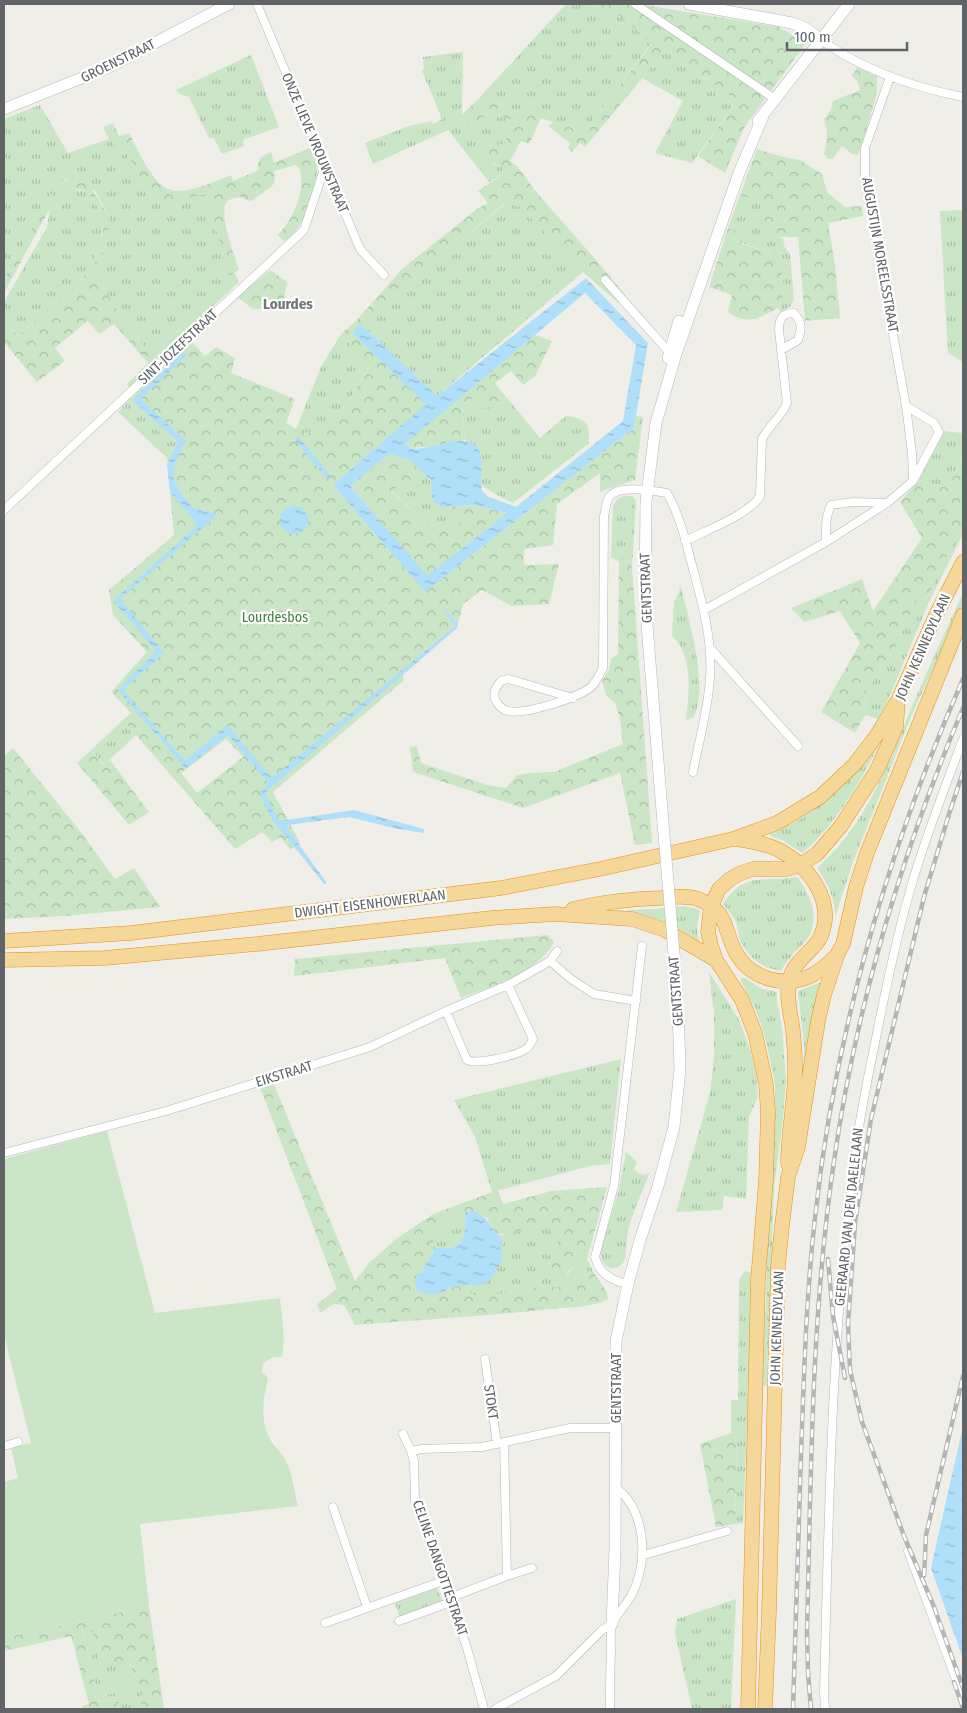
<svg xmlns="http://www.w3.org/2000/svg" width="967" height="1713" font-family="'Fira Sans Condensed',sans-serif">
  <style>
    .grass { fill: url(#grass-tufts); fill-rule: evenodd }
    .forest { fill: url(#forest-crowns); fill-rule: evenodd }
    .pitch { fill: #cae6c7 }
    .water { fill: url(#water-ripples); fill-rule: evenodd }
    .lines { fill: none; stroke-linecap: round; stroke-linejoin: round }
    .street-casing { stroke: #b3b6b9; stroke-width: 9 }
    .secondary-casing { stroke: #b4b8bb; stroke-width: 12 }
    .highway-casing { stroke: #e89311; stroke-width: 15 }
    .street { stroke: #fff; stroke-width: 8 }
    .secondary { stroke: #fff; stroke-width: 11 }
    .highway { stroke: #f6d79a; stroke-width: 14 }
    .rail-casing { stroke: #b4b5b5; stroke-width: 4.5 }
    .rail { stroke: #fff; stroke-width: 2.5; stroke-dasharray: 8; stroke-linecap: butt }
    .secondary-bridge-casing { stroke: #b4b8bb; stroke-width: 12; stroke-linecap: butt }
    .secondary-bridge { stroke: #fff; stroke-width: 11 }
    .labels { text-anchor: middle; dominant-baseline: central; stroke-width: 4.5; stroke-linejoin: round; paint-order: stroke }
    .street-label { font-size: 14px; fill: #606467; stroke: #fff }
    .park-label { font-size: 14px; fill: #3f823c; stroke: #fff }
    .neighbourhood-label { font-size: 15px; font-weight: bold; fill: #717679; stroke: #fff }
  </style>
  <defs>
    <pattern id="grass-tufts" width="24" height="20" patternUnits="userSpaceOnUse" patternTransform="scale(1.25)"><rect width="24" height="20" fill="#cae6c7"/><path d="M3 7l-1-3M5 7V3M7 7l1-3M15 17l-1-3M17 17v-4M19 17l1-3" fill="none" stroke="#a7bea5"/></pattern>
    <pattern id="forest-crowns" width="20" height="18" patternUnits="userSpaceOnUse" patternTransform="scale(1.25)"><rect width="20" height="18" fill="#cae6c7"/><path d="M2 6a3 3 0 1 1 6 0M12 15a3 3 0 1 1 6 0" fill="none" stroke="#a7bea5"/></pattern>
    <pattern id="water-ripples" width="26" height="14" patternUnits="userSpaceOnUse" patternTransform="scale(1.25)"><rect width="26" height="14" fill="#b0dff9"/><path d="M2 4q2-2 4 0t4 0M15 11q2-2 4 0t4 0" fill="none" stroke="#93b8cd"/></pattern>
  </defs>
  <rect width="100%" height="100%" fill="#f0eee9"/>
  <path class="grass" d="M566,4H589L615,12L652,42L584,132L479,98Z
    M665,51L737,100L692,163L655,153L683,101L642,78Z
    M463,52L462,115L480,119L487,114L515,120L517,127L504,144L498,145L493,164L502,167L503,174L489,182L448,130L373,164L365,143L409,126L432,121L433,124L442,119L422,71L424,68L423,57Z
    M251,55L279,127L243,140L244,146L222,154L214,138H209L189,97L180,94L176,90Z
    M40,105L68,153L109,139L121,144L152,198L206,194L229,275L235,273L239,282L188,330L182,326L152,357L119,314L93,269L83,277L77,284L18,336L4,318V302L47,227L50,208L56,197L4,279V119ZM67,178L95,191L108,215L109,228L102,258L93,260L101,242L104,218L95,203L87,192L69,188L58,194L63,181Z
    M740,195L754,198L764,210L766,222L774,237L783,238L784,246L790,254L794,299L791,306L780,312L778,308L783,294V277L770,254L763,250L736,241L739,232L728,228Z
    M505,204L520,206L583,272L437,396L361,324Z
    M963,210V362L948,353L940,211Z
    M341,334L370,365L349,400L324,431L304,433L296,429L321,367Z
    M473,398L501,403L507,398L540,438L566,416C585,418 592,424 588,444L513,503C501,498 492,491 480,485L481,465L474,444L465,440L462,404Z
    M129,400L154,428L178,442L167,458L118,412Z
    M944,431L963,433V457L948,488L919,480Z
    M427,475C439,489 422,512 456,506L460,523L443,527L427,524L390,490Z
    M624,496H632L636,501L632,567L629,559L622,557L619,562L611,557L613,506L618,498Z
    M963,523V534L930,600L888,700L878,719L865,715L866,692L895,647L919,595L927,598Z
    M680,584C688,616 710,689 693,718L686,720C689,690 694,659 672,635L674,601L679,594Z
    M963,593V604L913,712L853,862L835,917C836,899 827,882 817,868C868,824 890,758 916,697C931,662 947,628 963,593Z
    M123,720L136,735L104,765L91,750Z
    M880,743C862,779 834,828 802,853L784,841L769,835C815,815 851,783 880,743Z
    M797,877C813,898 822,923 803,944C794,953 787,960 781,971C762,968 747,957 740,939C738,932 738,926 735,920C732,914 727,909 723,904C746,870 764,883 797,877Z
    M685,906L700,910L697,928L699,942C678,925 653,916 627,912V910L657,909Z
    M709,972L739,1020L751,1052L756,1076L758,1097L749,1116L746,1199L724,1196L722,1210L676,1212L710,1093L714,1057V1014Z
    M743,977L760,988L777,992V1001L782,1027L786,1080L782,1127L774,1188L767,1386H762V1345L766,1305L767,1247L775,1124V1084L769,1054L762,1027L755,1008L740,980Z
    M822,982L806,1060H804V1045L798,991Z
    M621,1059L610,1164L590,1166L492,1192L475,1137L454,1100Z
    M626,1152L637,1162L634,1169L638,1173L646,1175L650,1172C643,1190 629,1220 627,1238C626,1246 627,1259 621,1265C617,1269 607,1269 604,1264C601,1259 601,1255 601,1249L618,1193Z
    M465,1212C467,1239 462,1252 433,1247L431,1229Z
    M554,1223L561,1226L554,1256L547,1265L568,1274L579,1260L587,1259L594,1273L580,1275L564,1285L556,1287L540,1286L527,1290L492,1295H471L470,1285H482C501,1263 503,1265 501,1236L534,1226Z
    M745,1271L753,1273L743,1523L735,1524L737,1431L731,1433V1400H738L739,1280Z
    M437,1588L443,1602L400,1618L395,1603Z
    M736,1599L731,1709H692L675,1633L677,1619Z
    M92,1624L128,1660L142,1691L140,1709H120L117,1697L99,1702L82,1627Z"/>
  <path class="forest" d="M589,4H638L779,27L806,43L744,128L725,173L698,156L737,100L665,51L585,147L580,143L572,152L568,148L570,143L548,126L553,122L584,132L652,43L615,12Z
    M857,67L877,76V93L861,148L858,155L852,154L842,146L833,159H828L824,154C828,140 828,133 824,119L831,110L833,101L860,90L857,81L852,76Z
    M479,98L541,118L529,144L521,141L510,161C522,169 528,182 537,193C567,227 598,261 626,296L619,303L614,299L583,272L520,207L504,204L352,333L427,404L333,485L425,592L634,428L636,416L643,417L635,480L600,492V473L557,504L553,545L524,549V565L559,564L549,604L512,606L482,590L463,604L457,628L403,675V681L273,792L300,843L290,849L280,837L272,842L262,832L235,849L123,720L131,713L111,692L147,652L113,615L109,590L174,535L167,458L178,442L154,428L129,400L192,342L205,356L216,347L235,358L231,373L295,399L286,423L304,433L324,431L349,400L370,366L341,334L357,320L402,269L477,209L488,203L478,191L503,174L502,167L482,158L480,149L484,143L490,141L498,145L504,144L513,129L517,127L515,120L487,114L477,123L470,122L462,115ZM226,739L243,757L197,793L181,773Z
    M113,123L119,136L129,133C137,148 152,183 168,189C175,192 184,191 191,189C204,187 218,180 231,175L233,181L259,170L257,166L261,157L271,152L274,163L312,147C314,154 317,161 317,169C317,190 303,232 284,241L278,235C281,231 285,227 288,222C298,207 304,187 300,169L296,165L274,171L275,181L272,186L252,201L246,200L241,197C236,198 229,198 226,203C219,216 235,257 239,270L229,276L206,194L160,204L152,198L121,144L116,147L109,139L103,127Z
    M757,149L779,156L800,160L822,174L827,192L845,207L862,206L863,216L828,223L835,265L840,318L805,321L798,237H774C756,219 775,204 740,195Z
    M80,171L108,215L109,228L102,258L96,265L93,260C104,238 109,220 93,200C91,197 88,193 85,191C80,189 74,189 69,188L57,195L63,182Z
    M51,194L56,197L4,293V279Z
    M728,228L739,232L736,241C745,245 754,247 762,250C778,256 786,277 783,293C783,298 780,303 778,308C759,318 747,326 728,312L732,295L709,287Z
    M93,269L119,314L152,356L183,326L188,330L130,387L127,384L148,363L114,324L100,334L87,321L55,348L65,361L37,382L4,342V318L18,336L77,284L83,277Z
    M270,270L287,282L284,299L281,304L273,310L253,309L237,297Z
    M535,335L552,341L535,376L523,385L511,371L495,383L507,398L501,403L484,409L473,398L462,404L465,440L425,447L411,448L405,443Z
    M391,452L409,460L427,475L390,491L427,524L443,527L460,523L456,506L473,505L507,513L427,577L350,486Z
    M963,457V523L927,598L919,596L895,647L866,692L865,715L855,733L821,712L860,643L840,611L804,622L791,608L862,579L873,611L922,538L900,502L919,480L948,488Z
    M622,557L629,559L632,567L652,843L635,845L620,773L523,808L413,772L410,747L417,746L421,763L487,785L506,788L517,775L529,773L554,772L623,744L620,718L615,703L606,695L602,681L609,670L611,659L618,654L619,562Z
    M13,748L80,831L115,879L134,868L160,907L65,916L4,919V756Z
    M91,750L103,765L110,760L149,812L129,825L77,763Z
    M548,935L554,942C539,972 491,987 461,998L445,958L294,976L295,959Z
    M273,1082L355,1281L369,1263L396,1239L433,1214L498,1190L503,1204L551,1191L607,1187L587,1259C575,1261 570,1272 560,1279L550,1275L547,1266L554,1256L561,1226C537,1218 515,1240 495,1233L487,1218L473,1211L465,1212L432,1229L434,1251L423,1269L416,1277L447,1289L459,1285H470L472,1295H492L527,1290L540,1286L556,1287L564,1285L580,1275L594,1273L607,1292L608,1299C592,1308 569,1307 551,1309C486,1316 421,1320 355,1325L344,1305L334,1304L320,1313L317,1304L337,1289L260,1087Z
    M737,1431L735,1524L716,1527L700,1444Z
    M149,1606L164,1709H140L142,1691L128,1660L99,1666L92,1625L82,1628L99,1702L118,1697L120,1709H83L82,1706L89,1704L71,1636L4,1651V1638Z"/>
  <path class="pitch" d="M107,1131L155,1313L280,1298L284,1338L282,1357H274L263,1363L262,1372L268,1378C263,1398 260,1420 270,1439C274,1447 282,1453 286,1461C293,1474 294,1492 298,1506L140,1524L149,1606L4,1638V1482L18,1478L11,1447L31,1443L4,1335V1159Z
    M129,1670L134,1689L104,1696L99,1678Z"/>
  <path class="water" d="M586,278L648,343L634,428L425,592L333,485L426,404L352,333L361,324L437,396ZM585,293L636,345L623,421L516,507L489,497L482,491C479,479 484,465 480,453C470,426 430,453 411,448C411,448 406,444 405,444ZM390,453L409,460L431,480L432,498L436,504L443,507L473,505L507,513L427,576L350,486Z
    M183,352L187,355L142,398V400L186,441C167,473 170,481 193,508L215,513V517L120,599L163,651V654L125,688L124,691L185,761L226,726L229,727L272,778L455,626L444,611L445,609L458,624L457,628L266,792L267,797L279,821L354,810L424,829V833L398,829L349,817L288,825L287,828L327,883L324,884L271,818L260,793L268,783L228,735L188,767L185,768L119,691V688L156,651L115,603L116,598L197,526L196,523L170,492L167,465L178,442L134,402V398Z
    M298,436L331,476L327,479L294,440Z
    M280 520a14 14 0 1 1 28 0a14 14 0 1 1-28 0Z
    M473,1211C485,1215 489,1222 495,1233L501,1236L502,1256L500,1264L492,1278L482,1285H459L447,1289L444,1292L432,1295L417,1290L415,1285L416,1278L423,1269L434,1251L433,1247C462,1252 467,1239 465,1212Z
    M963,1426V1659L931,1568Z"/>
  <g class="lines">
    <g class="street-casing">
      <path id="street" d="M257,4L360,249L384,275
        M635,4L775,99
        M820,39C862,70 913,87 963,97
        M605,280L669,352
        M906,406L934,423L939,432L914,479
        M4,510L304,230L325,166
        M685,541C705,531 750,514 760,496L762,439C769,425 781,418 787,403L779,330C779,319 782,313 794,313C802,322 802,328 798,340L781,350
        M826,542C826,529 825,517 831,505L853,502L887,503
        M704,610L826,542L887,503L913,481L912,453L906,406L865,180V148L890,77
        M710,648L798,746
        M573,698L509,679L501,681C496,687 493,691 495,699C497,704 502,710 508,711C524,715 583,697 593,685C597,680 600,673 603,668L604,516C606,510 606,501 609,497C619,484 653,491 667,493C679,514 685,538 691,561C701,599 713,638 710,678C708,710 699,741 693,772
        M550,961L571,979L594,994L636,1001
        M446,1011L467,1060C477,1065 515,1056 526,1049C529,1047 531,1043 533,1039L508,985
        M4,1153L166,1111L370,1047L446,1011L508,985L550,961L557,951
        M628,1284C612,1281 599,1274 595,1257L614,1186L642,946
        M485,1359L497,1444
        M403,1434L411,1451
        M504,1442L507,1576
        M4,1446L18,1442
        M333,1507L367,1607
        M908,1551L963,1698
        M644,1555L727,1531
        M449,1598L507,1576L532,1568
        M399,1621L451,1602
        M325,1623L443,1581
        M484,1709L467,1648L415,1501L414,1461L411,1451L422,1449L482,1447L570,1428H616
        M495,1709L556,1676L602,1630L612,1624
        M610,1709C610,1690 610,1671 611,1652C611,1644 610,1633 612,1625C614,1617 628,1603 632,1594C649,1560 646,1509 614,1486
        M825,1709L824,1692C829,1510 831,1328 856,1148C861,1108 870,1068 878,1028C888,978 899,926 914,877C928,830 946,785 963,739"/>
    </g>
    <g class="secondary-casing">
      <path id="secondary" d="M689,4L792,23L805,28L820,39
        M4,109L109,67L229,4
        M758,121L849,4
        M668,358L679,321
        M663,823L645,600L646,502L656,423L676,354L739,173L763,116
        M612,1624L615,1549L616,1341L628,1284L640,1240L658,1186L674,1127L680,1069L679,1037L675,965"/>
    </g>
    <g class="highway-casing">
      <path id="highway" d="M736,839C750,841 764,843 777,849C807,864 836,900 821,936C813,953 792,961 789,982C786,998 791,1015 793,1031C794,1042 795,1054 795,1065C796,1098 788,1130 788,1164
        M573,909C602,902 630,899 660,898C672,897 686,895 698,899C729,911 723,929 736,953C751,979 785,989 812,975C822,970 829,963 836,956
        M4,941L131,933L501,888L600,869L733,839L777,823L820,797L854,765L877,735L896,703
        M4,960L105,958L257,944L492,918L555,914L632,919L665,930L716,960
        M748,1709L758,1280L766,1180L768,1112L766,1084L755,1033L742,1000L716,960L711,945L708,932L711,906L719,889L730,879L741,873L753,869H788L800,865L817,854L841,826L877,770L896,727L898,700L935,617L963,562
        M765,1709L769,1611L778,1266L782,1226L788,1177L798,1147L818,1021L824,995L838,953L843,944L856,887L867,853L963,615"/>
    </g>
    <use href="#street" class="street"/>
    <use href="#secondary" class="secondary"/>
    <use href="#highway" class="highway"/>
    <g class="rail-casing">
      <path id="rail" d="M963,772L949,814L924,897L871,1119L855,1223L848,1324L850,1370L862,1422L904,1536L934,1607L963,1688
        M828,1259L833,1316L845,1378
        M924,1576L926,1535L963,1376
        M954,1682L963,1708
        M793,1709C796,1625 798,1540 801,1455C804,1376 806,1297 815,1218C835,1031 888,850 963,679
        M811,1709L808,1673L807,1633C811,1478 811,1322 833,1168C855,1009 901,855 963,708"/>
    </g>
    <use href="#rail" class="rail"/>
    <g class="secondary-bridge-casing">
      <path id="secondary-bridge" d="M663,823L675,965"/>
    </g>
    <use href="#secondary-bridge" class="secondary-bridge"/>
  </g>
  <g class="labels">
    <g class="street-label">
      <text transform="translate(118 61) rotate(-26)">GROENSTRAAT</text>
      <text transform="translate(315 143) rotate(67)">ONZE LIEVE VROUWSTRAAT</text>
      <text transform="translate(880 255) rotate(80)">AUGUSTIJN MOREELSSTRAAT</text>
      <text transform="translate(178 347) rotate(-43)">SINT-JOZEFSTRAAT</text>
      <text transform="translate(646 588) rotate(-92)">GENTSTRAAT</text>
      <text transform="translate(923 647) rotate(-66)">JOHN KENNEDYLAAN</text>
      <text transform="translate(370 904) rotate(-7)">DWIGHT EISENHOWERLAAN</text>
      <text transform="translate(676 991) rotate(-94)">GENTSTRAAT</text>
      <text transform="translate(284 1074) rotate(-17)">EIKSTRAAT</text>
      <text transform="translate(849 1217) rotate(-84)">GEERAARD VAN DEN DAELELAAN</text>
      <text transform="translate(777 1328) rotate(-88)">JOHN KENNEDYLAAN</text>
      <text transform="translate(616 1388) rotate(-90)">GENTSTRAAT</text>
      <text transform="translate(491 1402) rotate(82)">STOKT</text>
      <text transform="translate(440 1568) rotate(71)">CELINE DANGOTTESTRAAT</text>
    </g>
    <g class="park-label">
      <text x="275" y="617">Lourdesbos</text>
    </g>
    <g class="neighbourhood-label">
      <text x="288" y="304">Lourdes</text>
    </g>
  </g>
  <rect width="967" height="1713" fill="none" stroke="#606467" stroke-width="10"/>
  <path d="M787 42v8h120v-8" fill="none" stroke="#606467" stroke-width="2.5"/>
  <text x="794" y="42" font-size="15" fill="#606467" stroke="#ffffff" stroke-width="4" paint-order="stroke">100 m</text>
</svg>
